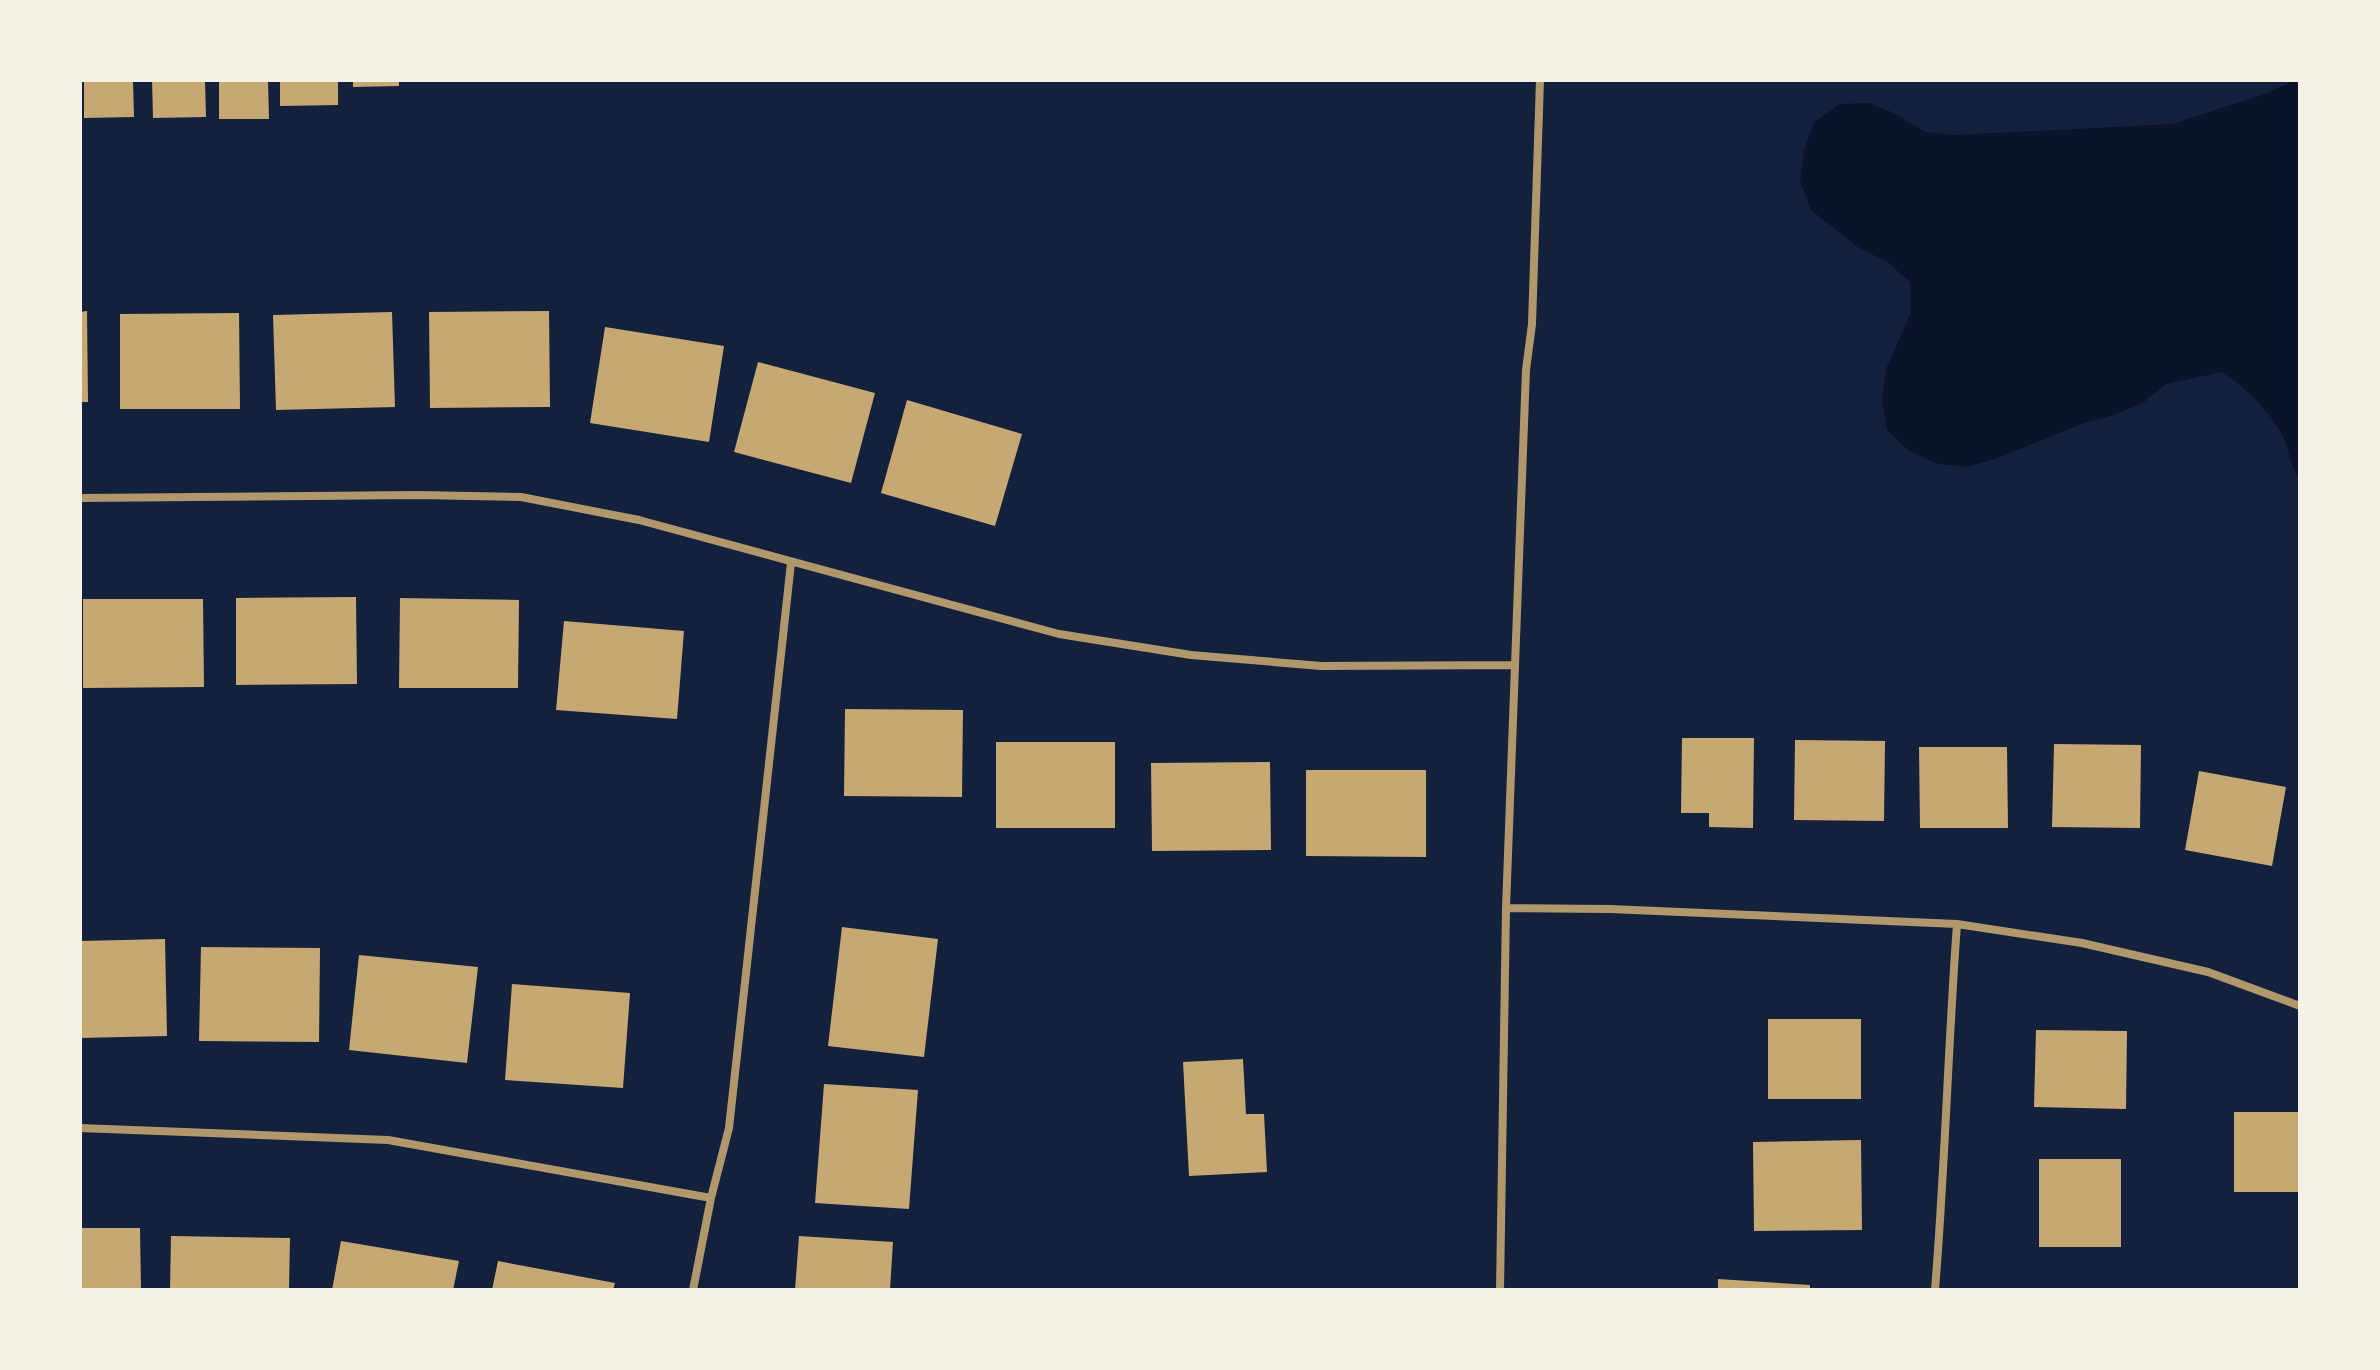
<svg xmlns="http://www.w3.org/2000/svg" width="2380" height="1370" font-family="'Space Grotesk',sans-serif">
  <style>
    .water { fill: #0b132b }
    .building { fill: #c6a872 }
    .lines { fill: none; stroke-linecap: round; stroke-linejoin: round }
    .minor { stroke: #b1986c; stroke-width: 8 }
  </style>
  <rect width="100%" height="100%" fill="#14213d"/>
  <path class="water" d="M2294,80H2300V478C2289,466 2290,451 2283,437C2269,409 2247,390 2222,372L2166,384L2143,403L2114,415L2084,423L1998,458L1968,467L1938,464L1909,451L1887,430L1882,400L1886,369L1911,312L1910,282L1887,262L1859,248L1811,210L1800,181L1804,151L1814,122L1840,104L1870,103L1898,115L1925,132L1956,135L2172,124L2268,93Z"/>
  <path class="building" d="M84,80H133L134,117L84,118Z
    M152,80H205L206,117L153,118Z
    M219,80H268L269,119H219Z
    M280,80H338V105L280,106Z
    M353,80H399V86L353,87Z
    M87,311L88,402H80V312Z
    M549,311L550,407L430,408L429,312Z
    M392,312L395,407L276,410L273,315Z
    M239,313L240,409H120V314Z
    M605,327L724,346L709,442L590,423Z
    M758,362L875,393L851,483L734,452Z
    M907,400L1022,434L995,526L881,493Z
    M356,597L357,684L236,685V598Z
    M400,598L519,600L518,688H399Z
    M83,599H203L204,687L83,688Z
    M564,621L684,631L677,719L556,710Z
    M845,709L963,710L962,797L844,796Z
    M1682,738H1754L1753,828L1709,827V813H1681Z
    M1795,740L1885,741L1884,821L1794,820Z
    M996,742H1115V828H996Z
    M2054,744L2141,745L2140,828L2052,827Z
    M1919,747H2007L2008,828H1920Z
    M1270,762L1271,850L1152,851L1151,763Z
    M1306,770H1426V857L1306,856Z
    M2199,771L2286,787L2272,866L2185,850Z
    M842,927L938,939L924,1057L828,1046Z
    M165,939L167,1036L80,1038V941Z
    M201,947L320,948L319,1042L199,1041Z
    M359,955L478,967L467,1063L349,1050Z
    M512,984L630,993L623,1088L505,1080Z
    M1768,1019H1861V1099H1768Z
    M2036,1030L2127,1031L2126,1109L2034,1107Z
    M1243,1059L1246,1114H1264L1267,1172L1189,1176L1183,1062Z
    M824,1084L918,1090L909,1209L815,1203Z
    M2234,1112H2300V1192H2234Z
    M1861,1140L1862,1230L1754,1231L1753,1142Z
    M2039,1159H2121V1247H2039Z
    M80,1228H140L141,1290H80Z
    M171,1236L290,1238L289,1290H170Z
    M799,1236L893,1242L890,1290H795Z
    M341,1241L459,1261L453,1290H332Z
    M498,1261L615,1283L613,1290H492Z
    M1718,1279L1810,1285V1290H1718Z"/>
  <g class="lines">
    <path class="minor" d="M80,498L418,495L521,497L639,520L1059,634L1191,655L1321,666L1515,665
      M1506,908L1610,909L1957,924L2082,943L2208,972L2300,1006
      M80,1128L388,1140L711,1198
      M693,1290L711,1198L729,1128L791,563
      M1500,1290L1506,908L1526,370L1532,324L1540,80
      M1935,1290C1945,1168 1948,1046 1957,924"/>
  </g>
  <rect width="2380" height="1370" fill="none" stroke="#f6f1e7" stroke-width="164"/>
</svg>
